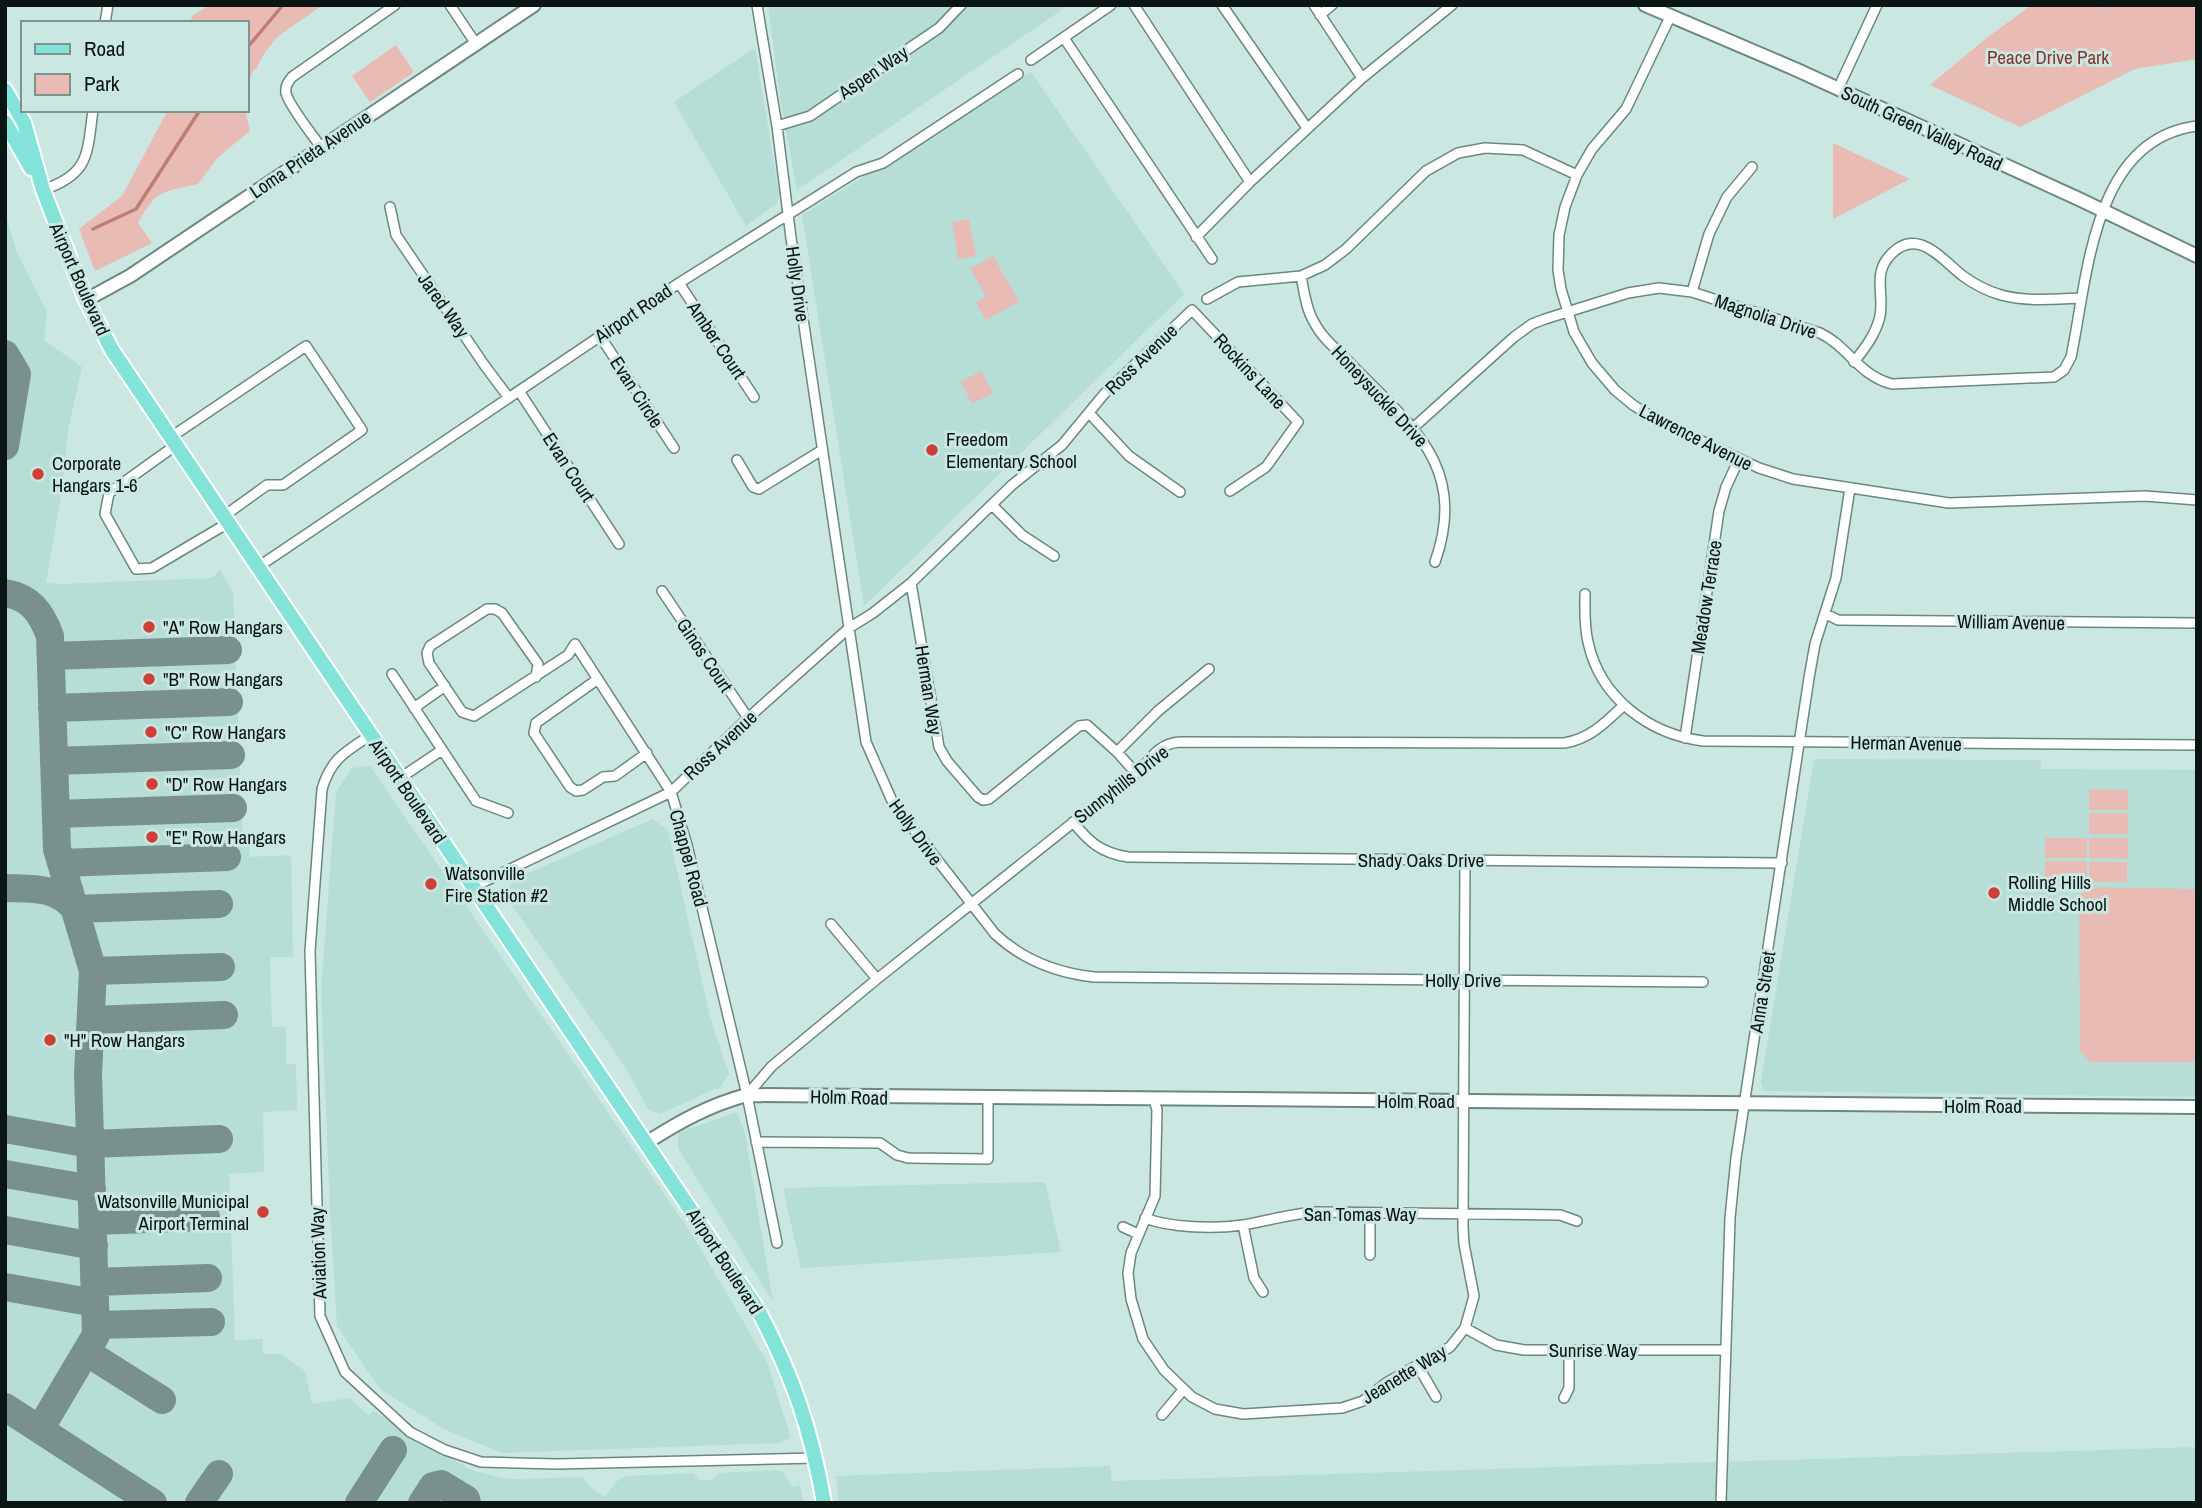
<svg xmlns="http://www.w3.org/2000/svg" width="2202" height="1508" font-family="'Archivo Narrow',sans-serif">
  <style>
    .built { fill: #b6ddd6 }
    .green { fill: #e9bbb5 }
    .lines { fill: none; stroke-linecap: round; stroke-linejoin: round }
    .stream { stroke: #bd7e76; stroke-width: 3.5 }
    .taxiway { stroke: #7a908c; stroke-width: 28 }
    .street-casing { stroke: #6c8782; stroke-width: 12 }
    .secondary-casing { stroke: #6c8782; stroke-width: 16 }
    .primary-casing { stroke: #fff; stroke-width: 18 }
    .street { stroke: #fff; stroke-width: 9 }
    .secondary { stroke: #fff; stroke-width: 12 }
    .primary { stroke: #83e3d9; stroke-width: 14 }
    .poi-dot { fill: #ce3f38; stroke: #cae7e2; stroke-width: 2.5 }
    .labels { text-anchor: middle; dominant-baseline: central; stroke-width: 6; stroke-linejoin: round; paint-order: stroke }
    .park-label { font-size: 19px; fill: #84352e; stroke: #cae7e2 }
    .street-label { font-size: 19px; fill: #0b1514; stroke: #cae7e2 }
    .poi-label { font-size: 19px; fill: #0b1514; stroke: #cae7e2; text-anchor: start }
  </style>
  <rect width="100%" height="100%" fill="#cae7e2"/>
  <path class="built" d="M768,5H1069L797,190L780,97Z
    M755,48L779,194L777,203L746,226L674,102Z
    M1031,72L1184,294L864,606L802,215Z
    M5,212L17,253L47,312L44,340L82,367L68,430L62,491L46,582L60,584L212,578L220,570L233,592L243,845L249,846L250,857L291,855L293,957H271L270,963L272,1027H286V1064H296L297,1110L263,1112L264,1172L229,1174L235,1340L263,1339V1354H281L305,1371L312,1404L350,1398L369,1416L373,1411L471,1470L502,1478L517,1479L582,1477L593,1489L605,1497L616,1482L625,1476L693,1473L701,1481L712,1480L719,1473L777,1470L782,1472L793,1487L800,1485L804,1503H5Z
    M1814,759L2041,760L2040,769L2197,770V1097L1764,1091L1761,1082Z
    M370,766L693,1236L767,1362L791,1438L778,1443L502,1453L444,1429L380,1389L337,1326L330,1211L321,990L336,792L352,768Z
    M653,819L668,831L710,1017L729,1074L721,1086L660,1114L649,1110L625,1067L507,898L512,880Z
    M737,1112L745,1134L773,1302L678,1148V1133Z
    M1045,1182L1061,1252L801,1268L783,1188Z
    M2197,1447V1503H839L836,1476L1110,1466L1112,1481Z"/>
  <path class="green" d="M210,5H322C292,29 272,32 256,70L254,69L247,85V23H190L192,16Z
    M2032,5H2094L2097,8L2100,5H2183L2197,8V59L2135,69L2020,127L1930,85L1989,36Z
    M396,45L414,72L370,102L352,76Z
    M168,110H245L250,131L218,157L198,184C162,192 157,189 138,223L152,243L95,271L79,229L122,196Z
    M1833,143L1910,179L1833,219Z
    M969,219L976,256L958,259L952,222Z
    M993,256L1019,302L986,320L976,303L986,296L970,269Z
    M981,371L993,393L972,404L961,382Z
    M2089,789L2128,790V810H2089Z
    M2089,813H2128V834H2089Z
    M2045,838H2087V858H2045Z
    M2089,838H2128V859L2089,858Z
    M2045,861H2087V882L2045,881Z
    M2089,862H2127V882H2089Z
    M2087,887L2197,889V1062H2090L2080,1051L2079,896Z"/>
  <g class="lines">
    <path class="stream" d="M247,48L283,5
      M93,229L136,209L200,110"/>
    <path class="taxiway" d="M5,354L17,374L5,446
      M5,593C30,597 41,612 50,636L57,849L93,971L88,1074L96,1335L40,1429
      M51,656L228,650
      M52,708L229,702
      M54,761L231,755
      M56,814L233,808
      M61,863L227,857
      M5,888C33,889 56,886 75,909L219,904
      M93,971L221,967
      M91,1020L224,1015
      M5,1129L90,1144L219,1139
      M5,1174L92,1189
      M93,1221L206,1217
      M5,1230L94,1246
      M95,1282L208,1278
      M5,1287L95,1303
      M96,1325L211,1322
      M86,1352L162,1400
      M5,1407L153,1503
      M199,1503L219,1474
      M359,1503L393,1450
      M422,1503L433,1486L441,1484L466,1499L467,1503"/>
    <g class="street-casing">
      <path id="street" d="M450,5L476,44
        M757,5L777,126L791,238L866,742L893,803L995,934C1023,960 1057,973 1094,977L1703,982
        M1134,5L1250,182
        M1222,5L1307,128
        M1314,5L1362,78
        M1320,15L1332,5
        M1670,17L1626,109L1592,149L1577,175L1565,207L1559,235L1558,270L1561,289L1574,332L1592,363L1615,390L1633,405L1657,420L1759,468L1793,479L1949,503L2145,496L2197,500
        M105,23L108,5
        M1064,38L1212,259
        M1031,60L1111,5
        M1838,89L1877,5
        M777,126L810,116L939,28L961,5
        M321,147C313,136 288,104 286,93C285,86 288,82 292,77L395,5
        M43,190C90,174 87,154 93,110
        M390,207L396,235L485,366L509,398
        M1196,237L1250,182L1362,78L1452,5
        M1301,276C1304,291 1306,309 1314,322C1322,338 1337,350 1349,362C1410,425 1469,465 1435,562
        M679,283L754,397
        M1692,292L1709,234L1727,197L1752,167
        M1207,299L1238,282L1301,276L1325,265L1346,249L1426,171L1458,153L1485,148L1523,150L1577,175
        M600,336L674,448
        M1854,362C1865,348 1876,334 1880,316C1884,296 1874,276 1887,259C1915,223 1941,259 1963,276C1974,284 1987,291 2001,295C2027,302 2055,299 2081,298
        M519,391L619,544
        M1089,413L1129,456L1180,492
        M1413,428L1514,337L1532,324L1545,319L1628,293L1659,288L1692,292L1820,333C1849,347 1858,375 1892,384L2054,377L2064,370L2071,357C2088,277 2092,139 2197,126
        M171,437L306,346L362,430L283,485H267L224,516
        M176,445L109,493L105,514L136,569L152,568L228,523
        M737,460L753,487L759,489L822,450
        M992,505L1022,535L1054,556
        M258,567L679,283L856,172L883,163L1018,74
        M911,583L1012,485L1062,445L1105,393L1192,310L1298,422L1266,467L1230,491
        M662,591L748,718
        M1585,594C1585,610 1584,626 1588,642C1600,698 1649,734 1703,741L2197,745
        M1826,614L1838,620L2197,623
        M392,674L476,801L508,813
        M536,677L538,664L502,613L495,609H487L430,646L427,653L429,663L462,712L474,716L568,655L575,644L671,792L687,845L747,1095L777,1243
        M598,679L536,723L534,733L570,787L576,791L583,790L603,777L615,776L647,753
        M414,708L445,686
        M371,735C345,752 331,759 322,789L310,951L320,1316L345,1372L410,1432L445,1450L481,1462L557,1464L816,1458
        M1685,738L1719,511L1726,487L1739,459
        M1117,752L1158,711L1209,669
        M400,778L442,750
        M1073,822C1089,842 1101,853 1128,857L1782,863
        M473,887L671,792L748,718L849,628L873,613L911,583L939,747L947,761L978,797L983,800L989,799L1079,726L1087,725L1117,752L1135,772
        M831,924L877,979
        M747,1095L772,1066L877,979L1144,766C1154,753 1163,743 1180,742L1564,743C1590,739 1606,722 1624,705
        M1154,1100L1157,1110L1155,1196L1131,1253L1128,1273L1131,1299L1143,1339L1164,1370L1192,1397L1215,1409L1243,1414L1342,1408L1363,1401L1386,1383L1450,1347L1465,1328L1474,1296L1464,1244L1463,1228L1465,860
        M756,1142L880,1143L897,1155L908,1158L988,1159V1098
        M1145,1218C1171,1228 1214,1229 1243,1225C1268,1221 1292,1213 1318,1212L1560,1215L1577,1221
        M1243,1225L1254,1278L1263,1292
        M1123,1227L1138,1234
        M1370,1255V1213
        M1465,1328L1496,1345L1524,1350H1725
        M1418,1366L1436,1397
        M1564,1398L1569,1388V1350
        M1162,1415L1183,1390
        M1721,1503L1730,1218L1736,1158L1809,678L1815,644L1836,578L1850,488"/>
    </g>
    <g class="secondary-casing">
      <path id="secondary" d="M1645,5L1795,69L2081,200L2197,256
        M86,300L130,276L534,5
        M646,1143C679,1122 709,1105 747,1095L2197,1107"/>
    </g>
    <g class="primary-casing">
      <path id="primary" d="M5,90L24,123L43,190L86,300L112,350L758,1310C793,1376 811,1429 824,1503
        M5,122L31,168"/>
    </g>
    <use href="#street" class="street"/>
    <use href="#secondary" class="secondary"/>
    <use href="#primary" class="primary"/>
  </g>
  <g class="poi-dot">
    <circle cx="932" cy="450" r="7"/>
    <circle cx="38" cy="474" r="7"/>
    <circle cx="149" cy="627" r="7"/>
    <circle cx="149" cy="679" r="7"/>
    <circle cx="151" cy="732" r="7"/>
    <circle cx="152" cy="784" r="7"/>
    <circle cx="152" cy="837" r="7"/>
    <circle cx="431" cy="884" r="7"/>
    <circle cx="1994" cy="893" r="7"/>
    <circle cx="50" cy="1040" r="7"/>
    <circle cx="263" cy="1212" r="7"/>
  </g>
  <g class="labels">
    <g class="park-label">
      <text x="2048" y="57">Peace Drive Park</text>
    </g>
    <g class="street-label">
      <text transform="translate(873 72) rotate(-34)">Aspen Way</text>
      <text transform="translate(1922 128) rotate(25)">South Green Valley Road</text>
      <text transform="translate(310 154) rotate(-34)">Loma Prieta Avenue</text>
      <text transform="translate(80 279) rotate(66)">Airport Boulevard</text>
      <text transform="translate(798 284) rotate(82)">Holly Drive</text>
      <text transform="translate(444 305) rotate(55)">Jared Way</text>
      <text transform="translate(633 313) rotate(-34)">Airport Road</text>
      <text transform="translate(1766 316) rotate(18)">Magnolia Drive</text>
      <text transform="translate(717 340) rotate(56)">Amber Court</text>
      <text transform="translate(1141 359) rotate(-44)">Ross Avenue</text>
      <text transform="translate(1250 371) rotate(47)">Rockins Lane</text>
      <text transform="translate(637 392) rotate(57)">Evan Circle</text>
      <text transform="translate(1380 396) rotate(47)">Honeysuckle Drive</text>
      <text transform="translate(1696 437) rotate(27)">Lawrence Avenue</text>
      <text transform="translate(569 467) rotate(57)">Evan Court</text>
      <text transform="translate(1706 597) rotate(-81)">Meadow Terrace</text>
      <text transform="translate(2011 622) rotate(1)">William Avenue</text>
      <text transform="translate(705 655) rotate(56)">Ginos Court</text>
      <text transform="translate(929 690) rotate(81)">Herman Way</text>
      <text transform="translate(1906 743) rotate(1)">Herman Avenue</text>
      <text transform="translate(720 745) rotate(-43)">Ross Avenue</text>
      <text transform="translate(1121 784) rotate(-38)">Sunnyhills Drive</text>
      <text transform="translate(408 791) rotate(56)">Airport Boulevard</text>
      <text transform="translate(916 832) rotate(54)">Holly Drive</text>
      <text transform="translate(689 858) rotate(75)">Chappel Road</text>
      <text x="1421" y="860">Shady Oaks Drive</text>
      <text x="1463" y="980">Holly Drive</text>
      <text transform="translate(1762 992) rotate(-81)">Anna Street</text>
      <text transform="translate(849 1097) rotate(1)">Holm Road</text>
      <text x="1416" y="1101">Holm Road</text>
      <text x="1983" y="1106">Holm Road</text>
      <text x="1360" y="1214">San Tomas Way</text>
      <text transform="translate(318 1253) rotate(-92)">Aviation Way</text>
      <text transform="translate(725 1261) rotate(57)">Airport Boulevard</text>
      <text x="1593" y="1350">Sunrise Way</text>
      <text transform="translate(1404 1374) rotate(-31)">Jeanette Way</text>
    </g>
    <g class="poi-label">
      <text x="946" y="439">Freedom<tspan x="946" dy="22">Elementary School</tspan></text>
      <text x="52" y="463">Corporate<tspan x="52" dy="22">Hangars 1-6</tspan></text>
      <text x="163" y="627">"A" Row Hangars</text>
      <text x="163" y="679">"B" Row Hangars</text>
      <text x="165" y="732">"C" Row Hangars</text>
      <text x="166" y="784">"D" Row Hangars</text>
      <text x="166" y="837">"E" Row Hangars</text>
      <text x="445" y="873">Watsonville<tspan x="445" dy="22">Fire Station #2</tspan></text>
      <text x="2008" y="882">Rolling Hills<tspan x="2008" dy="22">Middle School</tspan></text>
      <text x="64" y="1040">"H" Row Hangars</text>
      <text x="249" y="1201" text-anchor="end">Watsonville Municipal<tspan x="249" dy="22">Airport Terminal</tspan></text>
    </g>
  </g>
  <rect width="2202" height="1508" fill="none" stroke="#0b1514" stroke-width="14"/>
  <rect x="21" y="21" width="228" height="91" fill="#cae7e2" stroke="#7e9390" stroke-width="2"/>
  <rect x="35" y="44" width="35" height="10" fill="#83e3d9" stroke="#7e9390" stroke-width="2"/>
  <text x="84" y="56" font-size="21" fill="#0b1514">Road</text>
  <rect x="35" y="74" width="35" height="21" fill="#e9bbb5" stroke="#7e9390" stroke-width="2"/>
  <text x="84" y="91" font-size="21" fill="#0b1514">Park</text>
</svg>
